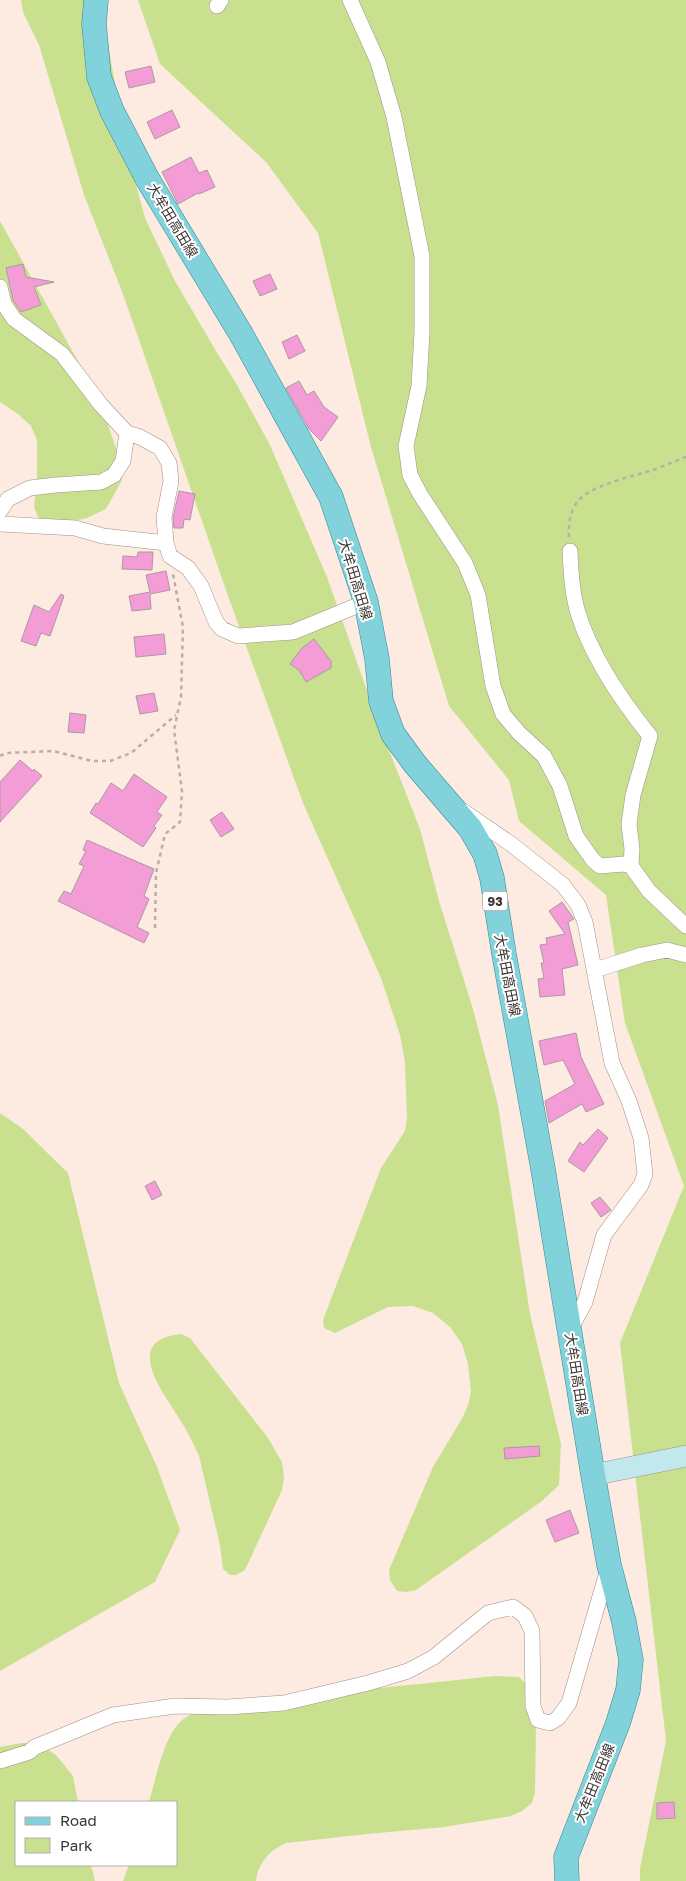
<svg xmlns="http://www.w3.org/2000/svg" width="686" height="1881" font-family="'Golos Text','Noto Sans JP',sans-serif">
  <style>
    .green { fill: #c9e18f }
    .building { fill: #f49cd6; stroke: #aa99a3 }
    .lines { fill: none; stroke-linecap: round; stroke-linejoin: round }
    .street-casing { stroke: #a19087; stroke-width: 16 }
    .secondary-casing { stroke: #a19087; stroke-width: 22 }
    .primary-casing { stroke: #338791; stroke-width: 25 }
    .path { stroke: #bcada6; stroke-width: 2.5; stroke-dasharray: 4 4; stroke-linecap: butt }
    .street { stroke: #fff; stroke-width: 15 }
    .secondary { stroke: #c1e8ed; stroke-width: 21 }
    .primary { stroke: #82d2dc; stroke-width: 24 }
    .labels { text-anchor: middle; dominant-baseline: central; stroke-width: 4; stroke-linejoin: round; paint-order: stroke }
    .shield { fill: #fff; stroke: #76716f; stroke-width: 1 }
    .shield-label { font-size: 12px; font-weight: bold; fill: #3b3431 }
    .street-label { font-size: 14px; fill: #3b3431; stroke: #fff }
  </style>
  <rect width="100%" height="100%" fill="#fdeae1"/>
  <path class="green" d="M21,0H106L104,21L126,148L145,218L175,281L216,351L236,383L270,445L327,577L378,722L420,829L439,901L473,1009L498,1105L530,1314L561,1444L559,1485L542,1501L416,1590L406,1592L397,1591L390,1580L389,1570L433,1467L463,1417L469,1402L471,1391L468,1364L462,1344L450,1327L433,1313L413,1306L388,1307L335,1333L324,1328L323,1320L381,1168L405,1131L407,1119L405,1062L400,1035L381,978L303,803L227,593L123,294L84,195L39,45L23,12Z
    M138,0H686V1881H640V1868L666,1741L620,1343L684,1186L625,1023L606,895L519,821L509,780L449,706L371,447L318,233L266,162L160,64Z
    M0,221L99,399L119,457L122,480L106,509L87,518L60,524L46,523L38,517L34,507L37,480V440L31,426L18,414L0,402Z
    M0,1113L23,1129L68,1173L119,1383L157,1467L180,1530L155,1582L0,1671Z
    M181,1334L190,1338L268,1438L282,1462L284,1478L282,1490L245,1570L236,1575H230L223,1569L220,1545L199,1456C193,1443 187,1430 179,1418C162,1391 122,1340 181,1334Z
    M495,1676L519,1677L528,1686L536,1722L535,1793L532,1803L522,1811L511,1816L444,1827L367,1834L286,1843C270,1850 258,1863 256,1881H123L129,1865H176V1802H149C156,1779 163,1739 180,1722C187,1715 199,1711 208,1706Z
    M22,1743H38L56,1755L73,1776L78,1802H16V1865H91L95,1881H0V1747Z"/>
  <path class="building" d="M151,66L155,82L129,88L125,72Z
    M172,110L180,127L155,139L147,122Z
    M191,157L199,173L207,170L215,187L199,194L198,193L178,204L162,172Z
    M23,264L26,277L54,282L34,287L41,305L21,312L13,300L6,268Z
    M270,274L277,289L260,296L253,281Z
    M297,335L305,351L289,359L282,342Z
    M299,381L307,395L314,391L324,407L338,417L321,441L309,429L286,388Z
    M179,491L195,494L190,520L184,519L183,528H174L173,518Z
    M138,552H153L152,570L122,569L123,556L137,557Z
    M166,571L170,590L150,594L151,609L132,611L129,596L150,592L146,575Z
    M61,594L64,596L50,636L41,633L36,646L21,641L34,605L49,612Z
    M164,634L166,654L136,657L134,637Z
    M314,639L331,661V668L306,682L299,670L290,664L302,648Z
    M154,693L158,711L140,714L136,696Z
    M70,713L86,715L84,733L68,732Z
    M20,760L33,771L34,769L42,776L0,822V782Z
    M134,774L167,797L157,812L162,815L154,826L156,828L143,847L90,813L96,803L98,804L111,783L123,791Z
    M222,812L234,829L221,837L210,820Z
    M87,840L154,869L144,896L149,899L137,927L149,933L144,943L58,901L64,891L71,894L84,866L79,864L86,851L83,850Z
    M562,902L574,919L568,922L578,965L562,969L565,995L540,997L538,979L544,978L541,963H544L540,945L547,944L546,938L565,934L549,911Z
    M576,1033L581,1057L604,1104L586,1112L582,1104L549,1123L545,1101L575,1084L563,1060L544,1065L539,1041Z
    M598,1129L608,1138L584,1172L568,1161L580,1142L583,1145Z
    M155,1181L162,1195L152,1200L145,1186Z
    M600,1197L611,1210L601,1217L591,1203Z
    M539,1446L540,1456L505,1459L504,1448Z
    M570,1510L579,1533L555,1542L546,1520Z
    M674,1802L675,1818L657,1819V1803Z"/>
  <g class="lines">
    <g class="street-casing">
      <path id="street" d="M350,0L378,62L394,117L422,256V332L419,386L406,446L410,475L420,494L465,563L478,595L493,686L503,714L519,733L544,756L560,786L576,836L593,860L600,866L623,864L631,866
        M217,6L221,0
        M0,287L4,304L14,319L62,354L101,405L127,433L140,437L160,448L169,463L171,481L164,517L166,543L170,556L188,568L201,586L216,622L222,629L238,636L293,632L366,602
        M0,511L8,499L30,488L56,485L101,482L114,475L123,461L127,433
        M0,524L75,528L103,536L166,543
        M570,551C571,572 572,593 578,613C592,658 621,700 650,736L633,795L629,824L632,849L631,866L649,891L686,926
        M463,811L511,844L563,885L578,905L585,922L612,1063L629,1101L641,1138L645,1174L641,1185L604,1235L585,1302L570,1330
        M595,970L642,955L667,950L686,955
        M0,1761L29,1752L35,1747L113,1715L175,1706L228,1707L284,1703L368,1683L408,1671L434,1657L488,1613L513,1607L525,1616L532,1631L533,1706L538,1720L550,1723L558,1718L569,1703L608,1569"/>
    </g>
    <g class="secondary-casing">
      <path id="secondary" d="M593,1475L686,1456"/>
    </g>
    <g class="primary-casing">
      <path id="primary" d="M96,0L94,24L99,77L112,111L148,180L241,334L331,497L366,602L377,659L381,701L393,734L415,764L470,828L485,854L492,878L504,954L543,1169L593,1475L609,1565L624,1622L631,1660L628,1690L618,1723L566,1857L567,1881"/>
    </g>
    <path class="path" d="M569,537C568,525 570,511 578,501C591,485 634,476 653,470C664,466 675,461 686,457
      M0,756L6,753L53,751L92,761H110L131,753L176,715
      M155,928L156,873L165,834L180,822L182,791L174,730L181,697L183,627L173,574"/>
    <use href="#street" class="street"/>
    <use href="#secondary" class="secondary"/>
    <use href="#primary" class="primary"/>
  </g>
  <g class="labels">
    <rect class="shield" x="482.5" y="891.5" width="25" height="19" rx="4"/>
    <g class="shield-label">
      <text x="495" y="901">93</text>
    </g>
    <g class="street-label">
      <text transform="translate(173 220) rotate(59)">大牟田高田線</text>
      <text transform="translate(356 579) rotate(73)">大牟田高田線</text>
      <text transform="translate(508 975) rotate(79)">大牟田高田線</text>
      <text transform="translate(577 1374) rotate(81)">大牟田高田線</text>
      <text transform="translate(594 1783) rotate(-68)">大牟田高田線</text>
    </g>
  </g>
  <rect x="15" y="1801" width="162" height="65" fill="#ffffff" stroke="#b1aead"/>
  <rect x="25" y="1817" width="25" height="8" fill="#82d2dc" stroke="#b1aead"/>
  <text x="60" y="1826" font-size="15" fill="#3b3431">Road</text>
  <rect x="25" y="1838" width="25" height="15" fill="#c9e18f" stroke="#b1aead"/>
  <text x="60" y="1851" font-size="15" fill="#3b3431">Park</text>
</svg>
